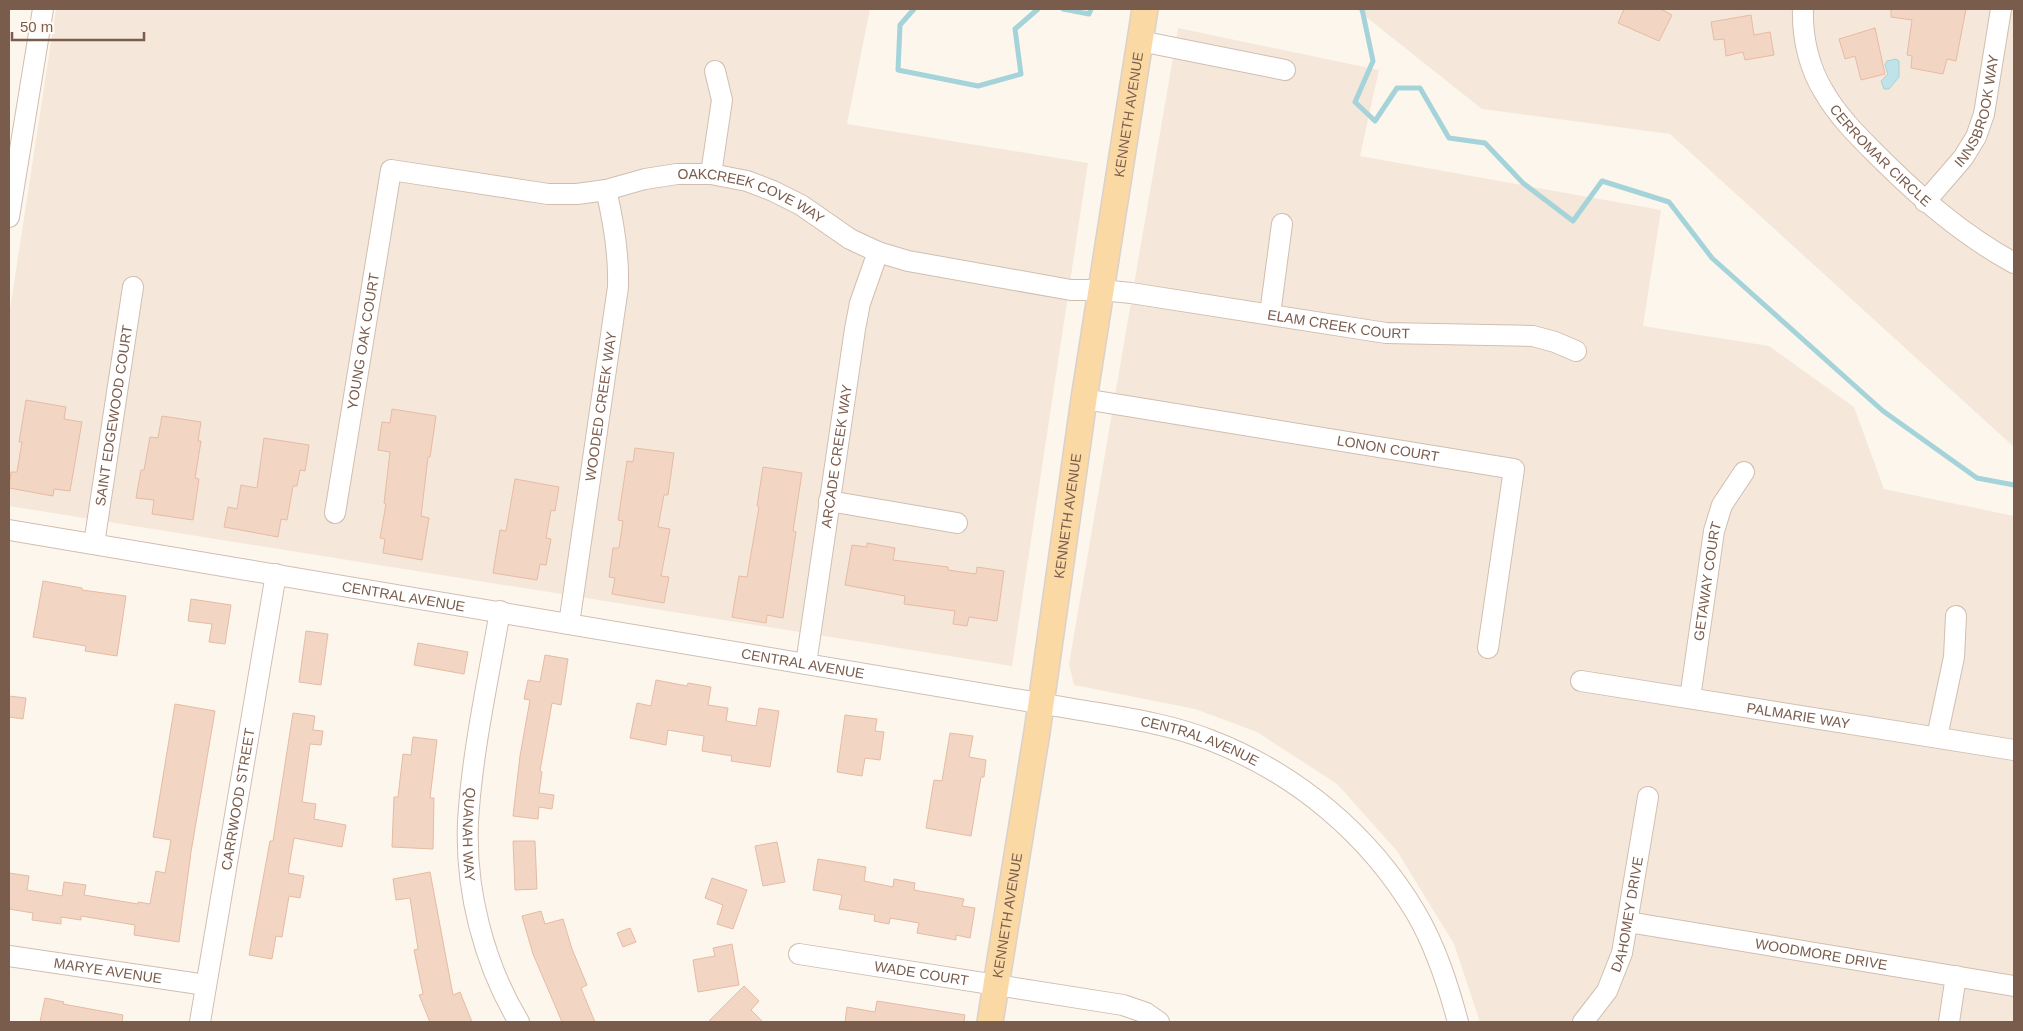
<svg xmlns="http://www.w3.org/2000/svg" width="2023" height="1031" font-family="Helvetica,sans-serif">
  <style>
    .residential { fill: #f5e8da }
    .water { fill: #bfe3e8; stroke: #a5d3da }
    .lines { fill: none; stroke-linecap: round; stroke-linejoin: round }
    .stream { stroke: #a5d3da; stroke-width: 5 }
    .building { fill: #f3d5c3; stroke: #e6bba3 }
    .minor-casing { stroke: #d1beb0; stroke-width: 22 }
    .major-casing { stroke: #dad1cd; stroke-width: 28 }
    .minor { stroke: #fff; stroke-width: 20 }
    .major { stroke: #fbd9a5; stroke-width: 25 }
    .labels { text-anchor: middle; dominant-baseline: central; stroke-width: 5; stroke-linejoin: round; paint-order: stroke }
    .street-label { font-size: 14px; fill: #7a5c4d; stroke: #fffaf3 }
  </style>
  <rect width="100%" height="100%" fill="#fdf6ec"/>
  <path class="residential" d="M56,9H870L847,124L1088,163L1012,666L9,506V316Z
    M1356,9H2014V447L1670,134L1482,109Z
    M1178,28L1379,70L1360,156L1661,210L1643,326L1769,346L1854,407L1884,489L2014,516V1022H1480L1454,944L1397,851L1337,784L1257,732L1195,709L1074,685L1069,664Z"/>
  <path class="water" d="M1896,59L1899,61V77L1889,89H1884L1881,81L1888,74L1885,65L1887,61Z"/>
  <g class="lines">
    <path class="stream" d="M914,9L900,25L898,70L978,86L1021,74L1015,29L1038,9
      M1063,9L1089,14L1091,9
      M1362,9L1373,61L1355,102L1375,121L1397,88H1420L1449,138L1485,143L1523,183L1573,221L1602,181L1669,202L1712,258L1883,411L1977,478L2014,485"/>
  </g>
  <path class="building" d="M1624,9H1661L1672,15L1659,41L1618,23Z
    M1891,9H1966L1956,61L1947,59L1943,74L1911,68L1912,56L1907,55L1912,20L1891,17Z
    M1751,15L1754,35L1770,32L1774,55L1745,60L1743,52L1726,56L1724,39L1714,40L1711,22Z
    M1875,28L1885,74L1861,80L1855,56L1845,59L1839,39Z
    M26,400L66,407L64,419L82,422L70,491L54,489L53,496L9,488L11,472H17L22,442H19Z
    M392,409L436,416L430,457H428L421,516L429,518L422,560L383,553L385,539L380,538L386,504L384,503L390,452L378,450L382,422L390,423Z
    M162,416L201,422L198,441H201L195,478L199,479L193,520L152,514L154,500L136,498L141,470H144L150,437L158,438Z
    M264,438L309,445L305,471L300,470L297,486H293L287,520L281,519L278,537L224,527L228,507L237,509L241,485L257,488Z
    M635,448L674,453L668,495H664L658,527L670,529L661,576L669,577L664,603L612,594L615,578L609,577L613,548H619L623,521L618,520L627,461L633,462Z
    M763,467L802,473L793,531L796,532L783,618L767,615L766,623L732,617L739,576L747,577L759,507L757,506Z
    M515,479L559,487L555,511L551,510L546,538L551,539L546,565L540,564L537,580L493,573L500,530L506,531Z
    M867,543L895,548L893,560L948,567V570L976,574L977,567L1004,571L997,621L969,617L967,626L953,624L955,611L904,604L905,596L845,585L852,545L867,547Z
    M43,581L82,588V590L126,596L117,656L85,651L86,646L33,637Z
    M191,599L231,605L225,644L209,642L212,624L188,621Z
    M306,631L328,634L321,685L299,682Z
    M418,643L468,652L464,674L414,665Z
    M545,655L568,659L561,705L552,703L540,771L542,772L539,793L554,795L552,809L539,807L538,819L513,816L520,756L530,700L524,699L528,680L540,682Z
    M656,680L687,686L688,683L711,687L708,705L728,708L726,721L756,726L759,708L779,711L770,767L731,761L732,756L702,751L704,736L668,730L666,745L630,738L637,703L651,706Z
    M9,696L26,698L23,719L9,717Z
    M175,704L215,711L191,852L179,942L134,935L135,925L81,916V920L61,917V924L32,920L33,913L9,909V873L29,876L27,890L62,896L64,882L86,885L84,895L138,904V902L150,904L156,871L165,873L171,840L153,837Z
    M293,713L315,716L313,730L323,731L321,745L310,744L302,802L316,804L314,819L346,825L342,847L294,838L288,873L304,876L300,898L289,896L282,937L276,936L272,959L249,955L270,841H273Z
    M845,715L877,719L875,731L884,732L880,760L865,758L862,776L837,772Z
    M950,733L973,736L969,757L986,760L984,777H981L971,836L926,828L934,780L942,781Z
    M413,737L437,740L430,798H434L433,849L392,847L394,797H398L403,754L411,755Z
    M513,841H535L537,889L515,890Z
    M777,842L785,882L763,886L755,846Z
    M818,859L866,867L864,881L893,887L894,879L915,883L914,890L964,899L962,906L975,908L970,938L956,935V940L917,933L919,923L890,918L889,924L874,921L875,915L839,909L842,895L813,890Z
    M430,872L453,995L460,992L472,1022H430L419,995L423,994L414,950L418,949L410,898L396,900L393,879Z
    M712,878L747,890L733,929L717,924L723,905L705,898Z
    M541,911L545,924L563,919L572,949L587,985L581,988L595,1022H562L533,954L522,916Z
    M630,928L636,942L623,947L617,933Z
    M732,944L739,985L698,992L693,960L715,956L713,948Z
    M744,986L759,1001L751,1010L763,1022H708Z
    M45,998L64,1002L63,1004L123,1015L122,1022H40Z
    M877,1001L965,1015L964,1022H845L847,1007L875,1012Z"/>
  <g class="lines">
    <g class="minor-casing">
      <g id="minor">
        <path id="s1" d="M1803,9C1802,37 1809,68 1824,92C1838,116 1856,134 1875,153C1918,196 1961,234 2014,263"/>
        <path d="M1140,41L1285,70"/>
        <path d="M711,174L722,100L715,71"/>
        <path id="s2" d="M1925,202L1963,158L1976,137L1984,114L2001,9"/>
        <path d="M9,217L43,9"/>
        <path d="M1270,314L1282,224"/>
        <path id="s3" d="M1084,399L1514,469L1488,648"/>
        <path d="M829,501L957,523"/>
        <path id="s4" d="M335,513L391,170L548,194H577L606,190L645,179L677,174H711L747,181L773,191L801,205L850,239L878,252L908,261L1071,290H1101L1131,293L1386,333L1533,336L1555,342L1576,351"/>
        <path id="s5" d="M9,530L1074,709C1120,717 1167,723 1210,740C1296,773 1369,834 1416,913C1436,947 1448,985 1458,1022"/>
        <path id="s6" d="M94,544L133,287"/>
        <path id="s7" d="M500,611C488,681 472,752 468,822C465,890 484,964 519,1022"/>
        <path id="s8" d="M569,624L618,287C619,253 614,223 606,190"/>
        <path id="s9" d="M806,664L855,329L860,303L878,252"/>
        <path id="s10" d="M1581,681L2014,750"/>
        <path id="s11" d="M1690,698L1714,531L1722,505L1744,472"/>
        <path d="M1937,737L1954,657L1956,616"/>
        <path id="s12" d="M1628,922L2014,986"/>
        <path id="s13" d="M799,954L1123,1005L1146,1013L1159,1022"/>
        <path id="s14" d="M9,956L206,985"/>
        <path id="s15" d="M200,1022L276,574"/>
        <path id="s16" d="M1583,1022L1607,991L1622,953L1648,797"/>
        <path d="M1949,1022L1956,976"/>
      </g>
    </g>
    <g class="major-casing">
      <g id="major">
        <path id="s17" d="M990,1022L1037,732L1084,399L1145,9"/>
      </g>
    </g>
    <use href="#minor" class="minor"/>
    <use href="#major" class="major"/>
  </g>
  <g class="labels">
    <g class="street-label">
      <text stroke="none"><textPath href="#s2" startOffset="108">INNSBROOK WAY</textPath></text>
      <text stroke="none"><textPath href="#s17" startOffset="918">KENNETH AVENUE</textPath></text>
      <text stroke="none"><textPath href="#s1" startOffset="172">CERROMAR CIRCLE</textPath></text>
      <text stroke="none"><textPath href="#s4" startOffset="716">OAKCREEK COVE WAY</textPath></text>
      <text stroke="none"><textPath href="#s4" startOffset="1325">ELAM CREEK COURT</textPath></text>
      <text stroke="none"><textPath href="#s4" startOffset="174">YOUNG OAK COURT</textPath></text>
      <text stroke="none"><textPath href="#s8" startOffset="220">WOODED CREEK WAY</textPath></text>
      <text stroke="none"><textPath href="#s6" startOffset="130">SAINT EDGEWOOD COURT</textPath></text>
      <text stroke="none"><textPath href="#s3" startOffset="308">LONON COURT</textPath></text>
      <text stroke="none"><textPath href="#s9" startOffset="210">ARCADE CREEK WAY</textPath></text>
      <text stroke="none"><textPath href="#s17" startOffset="512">KENNETH AVENUE</textPath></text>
      <text stroke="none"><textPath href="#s11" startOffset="118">GETAWAY COURT</textPath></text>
      <text stroke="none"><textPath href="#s5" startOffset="400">CENTRAL AVENUE</textPath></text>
      <text stroke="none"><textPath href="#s5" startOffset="805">CENTRAL AVENUE</textPath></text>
      <text stroke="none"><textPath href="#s10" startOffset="220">PALMARIE WAY</textPath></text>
      <text stroke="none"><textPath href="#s5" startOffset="1210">CENTRAL AVENUE</textPath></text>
      <text stroke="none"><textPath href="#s15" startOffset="226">CARRWOOD STREET</textPath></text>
      <text stroke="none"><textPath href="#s7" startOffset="226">QUANAH WAY</textPath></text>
      <text stroke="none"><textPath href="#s16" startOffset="119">DAHOMEY DRIVE</textPath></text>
      <text stroke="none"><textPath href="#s17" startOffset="108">KENNETH AVENUE</textPath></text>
      <text stroke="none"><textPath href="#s12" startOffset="196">WOODMORE DRIVE</textPath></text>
      <text stroke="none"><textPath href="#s14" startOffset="100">MARYE AVENUE</textPath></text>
      <text stroke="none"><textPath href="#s13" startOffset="124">WADE COURT</textPath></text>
    </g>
  </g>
  <rect width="2023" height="1031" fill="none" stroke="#7a5c4d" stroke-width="20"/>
  <path d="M12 32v8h132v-8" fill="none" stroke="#7a5c4d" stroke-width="2.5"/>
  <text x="20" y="32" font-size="15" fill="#7a5c4d" stroke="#fffaf3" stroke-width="4" paint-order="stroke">50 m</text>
</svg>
